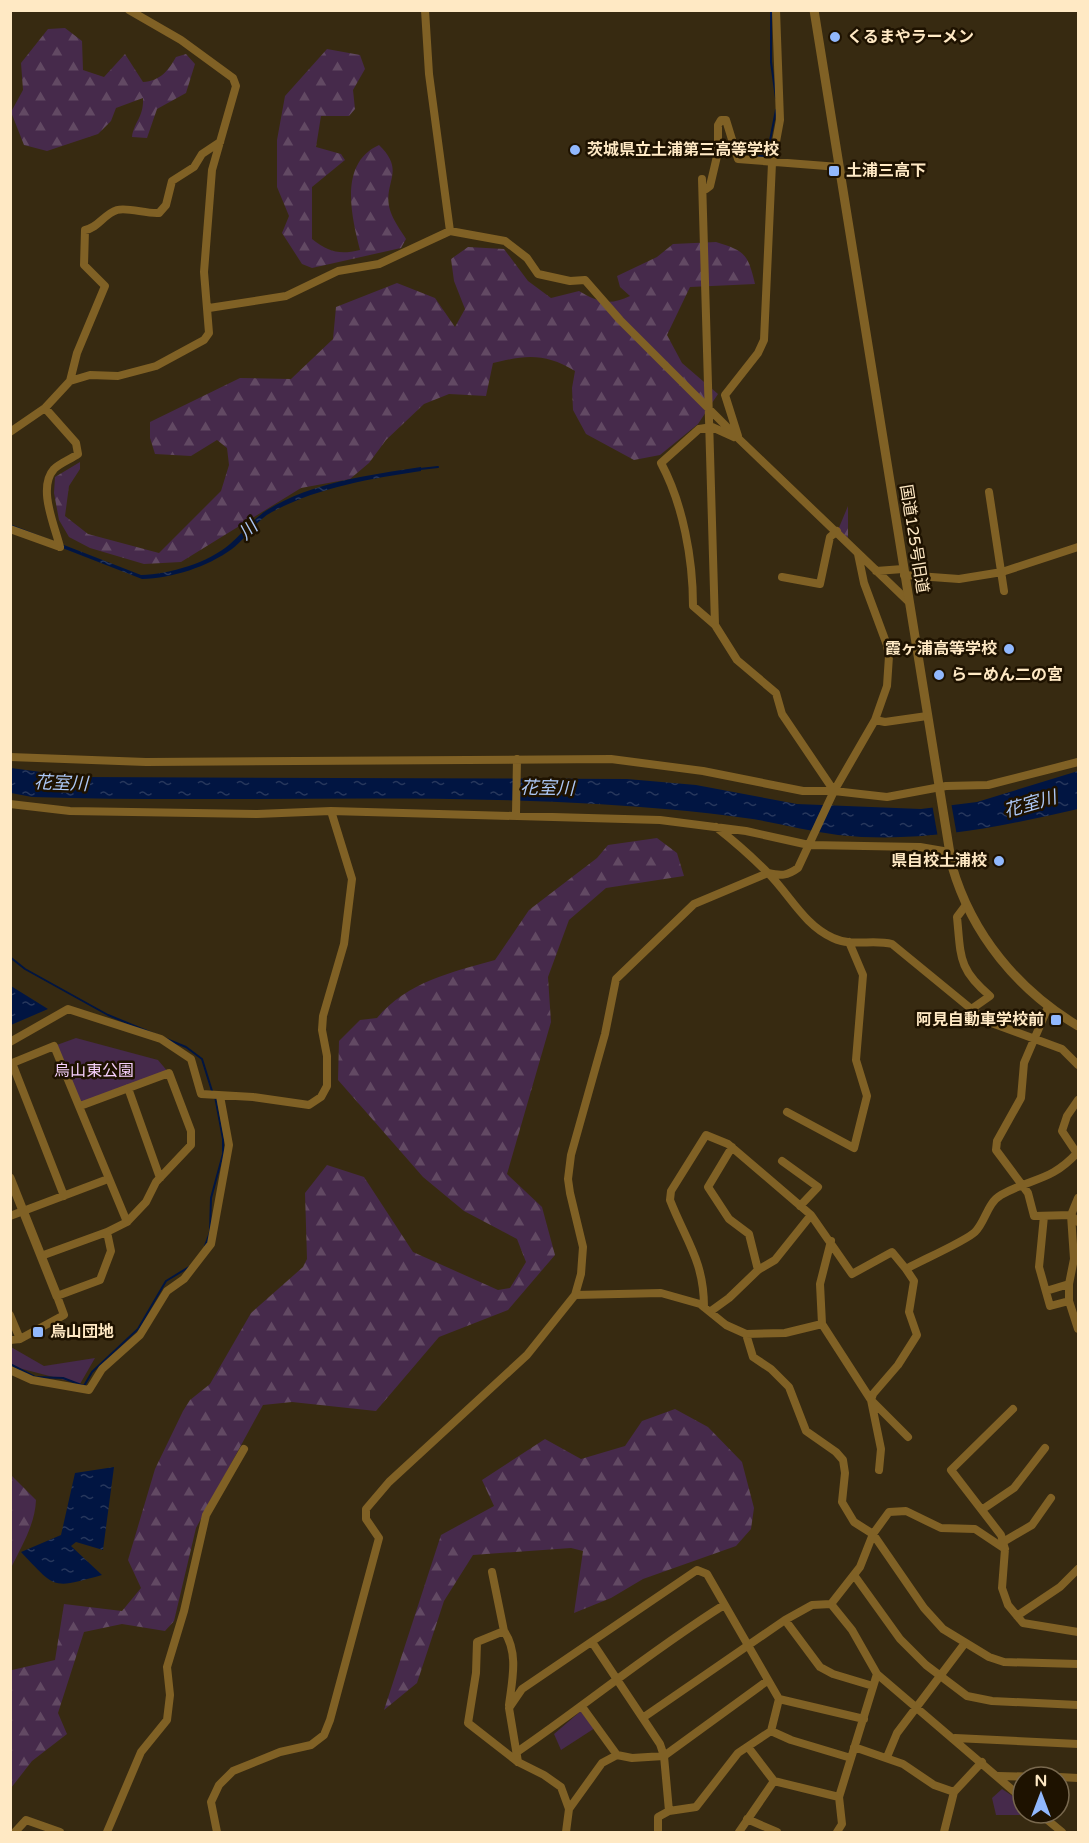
<svg xmlns="http://www.w3.org/2000/svg" width="1089" height="1843" font-family="'Varela Round','Noto Sans JP',sans-serif">
  <style>
    .forest { fill: url(#forest-firs) }
    .park { fill: #462a4b }
    .water { fill: url(#water-ripples) }
    .pier { fill: #372a11 }
    .lines { fill: none; stroke-linecap: round; stroke-linejoin: round }
    .stream { stroke: #011542; stroke-width: 2 }
    .minor { stroke: #806125; stroke-width: 8 }
    .tertiary { stroke: #806125; stroke-width: 9 }
    .poi-dot { fill: #91b8fd; stroke: #1e1200; stroke-width: 2 }
    .labels { text-anchor: middle; dominant-baseline: central; stroke-width: 5; stroke-linejoin: round; paint-order: stroke }
    .poi-label { font-size: 16px; font-weight: bold; fill: #ffe9c4; stroke: #1e1200; text-anchor: start }
    .street-label { font-size: 16px; fill: #ffe9c4; stroke: #1e1200 }
    .park-label { font-size: 16px; fill: #f6d0fc; stroke: #1e1200 }
    .water-label { font-size: 18px; font-style: italic; fill: #acc7f5; stroke: #1e1200 }
  </style>
  <defs>
    <pattern id="forest-firs" width="22" height="20" patternUnits="userSpaceOnUse" patternTransform="scale(1.5)"><rect width="22" height="20" fill="#462a4b"/><path d="M5 1l3.5 6h-7zM16 11l3.5 6h-7z" fill="#624963"/></pattern>
    <pattern id="water-ripples" width="26" height="14" patternUnits="userSpaceOnUse" patternTransform="scale(1.5)"><rect width="26" height="14" fill="#011542"/><path d="M2 4q2-2 4 0t4 0M15 11q2-2 4 0t4 0" fill="none" stroke="#27375c"/></pattern>
  </defs>
  <rect width="100%" height="100%" fill="#372a11"/>
  <path class="forest" d="M65,28L82,41L83,70L104,77L125,54L143,82C160,81 168,71 176,57L186,54L195,64L186,93L157,109L147,138L132,137C134,122 144,117 143,98L116,108L111,121L98,134L47,151L24,145L11,112L23,90L21,63L48,29Z
    M327,49L360,55L365,69L353,90L355,109L349,116H321L316,147L341,154L345,160L312,187V239C329,252 339,255 360,250C351,215 339,163 379,145C407,172 382,182 390,210C393,220 401,231 406,239L401,248L312,268L302,264L282,233L289,216L277,187V140L285,96Z
    M716,242C745,251 748,254 755,284L690,287L667,335L682,363L718,394L698,424L660,455L634,460L586,434L573,410L572,388L575,371C545,353 526,355 493,363L486,396L449,394L424,404L386,440L369,463L350,479L301,488L181,562L144,564L90,548L69,537L59,520L54,493L55,477L80,462V469L69,486L65,516L88,534L159,553L221,491L229,465L227,448L217,440L191,456L155,454L150,438V422L240,378L291,379L333,339L336,307L397,283L435,298L455,327L465,309L454,281L451,259L468,247L504,249L528,281L551,298L579,291C597,302 610,306 630,296L620,287L617,276L657,257L673,244Z
    M848,506V542L838,530Z
    M657,838L677,853L684,876L606,888L569,920L548,977L551,1022L507,1174L542,1207L555,1255L508,1310L439,1337L376,1411L292,1402L263,1405L196,1528L174,1621L165,1631L122,1624L84,1632L58,1713L67,1734L32,1761L11,1788L12,1670L55,1660L64,1604L122,1611L141,1588L128,1560L155,1469L183,1411L190,1400L210,1384L251,1313L303,1267L307,1259L305,1193L327,1165L364,1177L413,1252L498,1290L510,1288L526,1262L517,1239L464,1211L423,1177L338,1080L339,1041L360,1020L377,1018C407,982 452,972 495,960L529,910L597,858L608,845Z
    M675,1409L708,1427L742,1462L754,1508L751,1529L736,1546L643,1579L611,1598L574,1613L583,1551L571,1548L473,1555L444,1601L417,1683L384,1710L441,1535L494,1506L482,1480L545,1439L581,1459L625,1446L642,1421Z
    M11,1475L36,1500C35,1525 21,1547 11,1568Z"/>
  <path class="park" d="M76,1038L158,1060L169,1073L80,1106L54,1046Z
    M11,1347L44,1366L95,1358L80,1384L11,1366Z
    M582,1710L595,1728L561,1750L554,1734Z
    M1002,1789L1022,1802V1815H996L992,1798Z"/>
  <path class="water" d="M421,467V471C369,479 319,487 272,512C255,521 247,538 232,549C207,567 173,578 142,579L11,528L10,524L141,575C170,574 208,563 230,544C243,533 253,519 267,510C313,482 369,475 421,467Z
    M11,768L79,777L627,779L696,785L797,804L921,809L977,802L1078,771V809C999,827 920,844 838,835C807,831 776,822 745,818C696,811 646,807 597,804C409,793 220,803 32,797L11,793Z
    M11,986L48,1009L11,1025Z
    M114,1467L103,1550L76,1542L71,1546L102,1575C52,1589 56,1589 21,1552L61,1535L75,1473Z"/>
  <path class="pier" d="M951,802L957,836L938,838L932,804Z"/>
  <g class="lines">
    <path class="stream" d="M771,10V62L776,98
      M755,156H767L776,110
      M420,469L438,467
      M10,957L25,969L108,1015L186,1047L202,1059L212,1091
      M205,1246L210,1232L211,1198L223,1154V1139L215,1096
      M10,1364L35,1377L63,1378L84,1386L92,1372L138,1329L166,1281L189,1267"/>
    <path class="minor" d="M425,10L429,74L450,231
      M702,179L715,625
      M706,189L710,186L718,152V125L721,120H726L738,159L839,167
      M209,308L286,296L338,271L379,264L450,231L505,241L527,258L538,274L570,281L585,280L620,320L740,440L908,601
      M70,381L90,375L118,376L156,366L204,340L209,333L204,272L212,170L236,86L233,78L181,40L129,10
      M45,408L76,443L78,454C71,459 60,463 54,469C37,488 55,526 60,547
      M10,432L45,408L70,381L77,353L105,286L84,265L85,230C98,228 104,214 117,210C128,207 146,214 159,213L166,205L172,181L194,167L202,154L220,142
      M738,436L725,395L758,353L764,340L772,163L780,120L776,10
      M734,437L712,427L699,429L661,463C683,504 693,559 693,606L715,625L737,660L776,693L782,714L834,791
      M989,492L1004,591
      M10,529L60,547
      M876,571L903,569
      M904,575L959,579L1002,572L1078,547
      M782,577L820,584L830,537L837,531
      M875,720L885,722L927,716
      M10,757L146,762L611,759L703,771L803,791H834L887,797L946,786L988,785L1078,762
      M10,804L70,811L257,814L331,811L660,820L746,831L809,845L920,847L949,852
      M516,814L517,759
      M716,827C734,841 752,857 768,873C790,895 804,925 833,938C852,947 873,939 892,944L986,1021L1062,1049L1078,1065
      M966,905L957,917C961,957 958,969 990,996L970,1010
      M1048,1007L1024,1063L1021,1098L997,1141L996,1150L1028,1193L1034,1216L1071,1215L1078,1222
      M10,1042L68,1009L161,1039L191,1059L201,1094L253,1097L309,1105L321,1097L327,1086V1056L322,1030L323,1016L344,944L352,879L331,811
      M12,1063L64,1196
      M10,1064L54,1046L127,1222
      M128,1088L160,1178
      M1078,1100L1067,1116L1062,1131L1078,1155
      M787,1112L854,1148L867,1096L856,1060L863,975L849,942
      M732,1147L708,1187L729,1219L749,1234L758,1270
      M782,1161L818,1187L800,1206
      M1078,1198L1071,1215L1074,1259L1069,1284V1301L1078,1329
      M10,1216L108,1179
      M1044,1216L1039,1267L1050,1306L1069,1301
      M41,1256L107,1232
      M1046,1291L1069,1284
      M575,1295L661,1293L700,1304L726,1325L746,1334L785,1333L822,1324L820,1284L831,1241
      M704,1307C704,1261 686,1241 670,1200L671,1191L706,1135L728,1144L811,1215
      M711,1311L729,1298L758,1270L775,1260L811,1215L852,1274L892,1252L906,1269C920,1261 966,1241 975,1232C986,1221 987,1203 1001,1195C1033,1177 1050,1182 1077,1153
      M10,1315L20,1339
      M822,1324L871,1400L908,1437
      M746,1334L753,1357L771,1369L789,1387L806,1431L836,1452L843,1460L845,1473L842,1502L854,1522L873,1534L924,1608L943,1629L989,1657L1004,1662L1078,1664
      M10,1340L20,1339L64,1315L57,1296L100,1280L111,1251L107,1232L127,1222L146,1202L156,1182L191,1145V1131L169,1073L80,1106
      M10,1370L32,1380L89,1390L102,1369L140,1335L167,1291L184,1279L211,1244L229,1145L220,1096
      M1013,1409L951,1470L1001,1535L1005,1549L1002,1588L1008,1605L1023,1623L1078,1632
      M879,1470L881,1449L871,1400L873,1394L898,1365L917,1335L909,1312L914,1281L906,1269
      M983,1509L1014,1488L1045,1448
      M1003,1542L1032,1525L1051,1498
      M492,1572L504,1631L477,1642L476,1673L468,1723L518,1762L544,1775L561,1787L569,1809L566,1832
      M854,1575L900,1639L926,1665L967,1696L992,1701L1078,1705
      M831,1604L852,1630L877,1674L1023,1799
      M1017,1616L1060,1587L1078,1569
      M785,1620L820,1667L833,1674L873,1686
      M504,1631C519,1653 512,1681 509,1705
      M592,1642L660,1744L664,1756L669,1811
      M583,1708L617,1755L632,1758L664,1756L767,1681
      M644,1717L785,1620L812,1605L831,1604L860,1567L873,1534L889,1512L906,1511L941,1528L975,1529L1005,1549
      M771,1731L791,1740L851,1758
      M955,1738L1078,1744
      M748,1747L774,1781L839,1797
      M854,1747L903,1764L934,1785L954,1792
      M517,1752C587,1704 652,1650 724,1605
      M887,1757L897,1733L965,1643
      M518,1762L509,1708L522,1689L697,1570L707,1574L779,1699L864,1719
      M998,1776L1046,1777
      M1059,1777L1078,1778
      M569,1809L602,1763L617,1755
      M1039,1813L1062,1832
      M747,1819L777,1832
      M15,1832L26,1820L60,1832
      M107,1832L141,1752L167,1720L170,1695L167,1667L184,1611L206,1515L244,1449
      M217,1832L211,1802L219,1785L233,1771L280,1752L311,1745L324,1735L330,1720L379,1538L366,1519V1509L389,1482L527,1355L575,1295L581,1274L583,1247L570,1193L568,1179L571,1155L605,1034L616,979L694,904L768,873C781,876 787,876 798,868L834,791L875,720L887,686L889,656L887,645L864,583L858,554
      M658,1832V1817L669,1811L696,1807L738,1753L771,1731L779,1699
      M739,1832L774,1781
      M837,1832L842,1824L839,1797L877,1674
      M944,1832L954,1792L982,1762"/>
    <path class="tertiary" d="M814,10L952,866C972,935 1018,990 1078,1026
      M10,1178L57,1296"/>
  </g>
  <g class="poi-dot">
    <circle cx="835" cy="37" r="6"/>
    <circle cx="575" cy="150" r="6"/>
    <rect x="828" y="165" width="12" height="12" rx="3"/>
    <circle cx="1009" cy="649" r="6"/>
    <circle cx="939" cy="675" r="6"/>
    <circle cx="999" cy="861" r="6"/>
    <rect x="1050" y="1014" width="12" height="12" rx="3"/>
    <rect x="32" y="1326" width="12" height="12" rx="3"/>
  </g>
  <g class="labels">
    <g class="poi-label">
      <text x="847" y="37">くるまやラーメン</text>
      <text x="587" y="150">茨城県立土浦第三高等学校</text>
      <text x="846" y="171">土浦三高下</text>
      <text x="997" y="649" text-anchor="end">霞ヶ浦高等学校</text>
      <text x="951" y="675">らーめん二の宮</text>
      <text x="987" y="861" text-anchor="end">県自校土浦校</text>
      <text x="1044" y="1020" text-anchor="end">阿見自動車学校前</text>
      <text x="50" y="1332">烏山団地</text>
    </g>
    <g class="street-label">
      <text transform="translate(914 539) rotate(81)">国道125号旧道</text>
    </g>
    <g class="park-label">
      <text x="94" y="1071">烏山東公園</text>
    </g>
    <g class="water-label">
      <text transform="translate(248 530) rotate(-43)">川</text>
      <text transform="translate(61 783) rotate(2)">花室川</text>
      <text transform="translate(547 788) rotate(1)">花室川</text>
      <text transform="translate(1030 804) rotate(-16)">花室川</text>
    </g>
  </g>
  <rect width="1089" height="1843" fill="none" stroke="#ffe9c4" stroke-width="24"/>
  <g transform="translate(1041 1795)"><circle r="28" fill="#1e1200" stroke="#78684e" stroke-width="1.5"/>
  <path d="M0-4.5L10 22L0 15L-10 22Z" fill="#91b8fd"/>
  <text y="-9" font-size="16" font-weight="bold" text-anchor="middle" fill="#ffe9c4">N</text>
  </g>
</svg>
